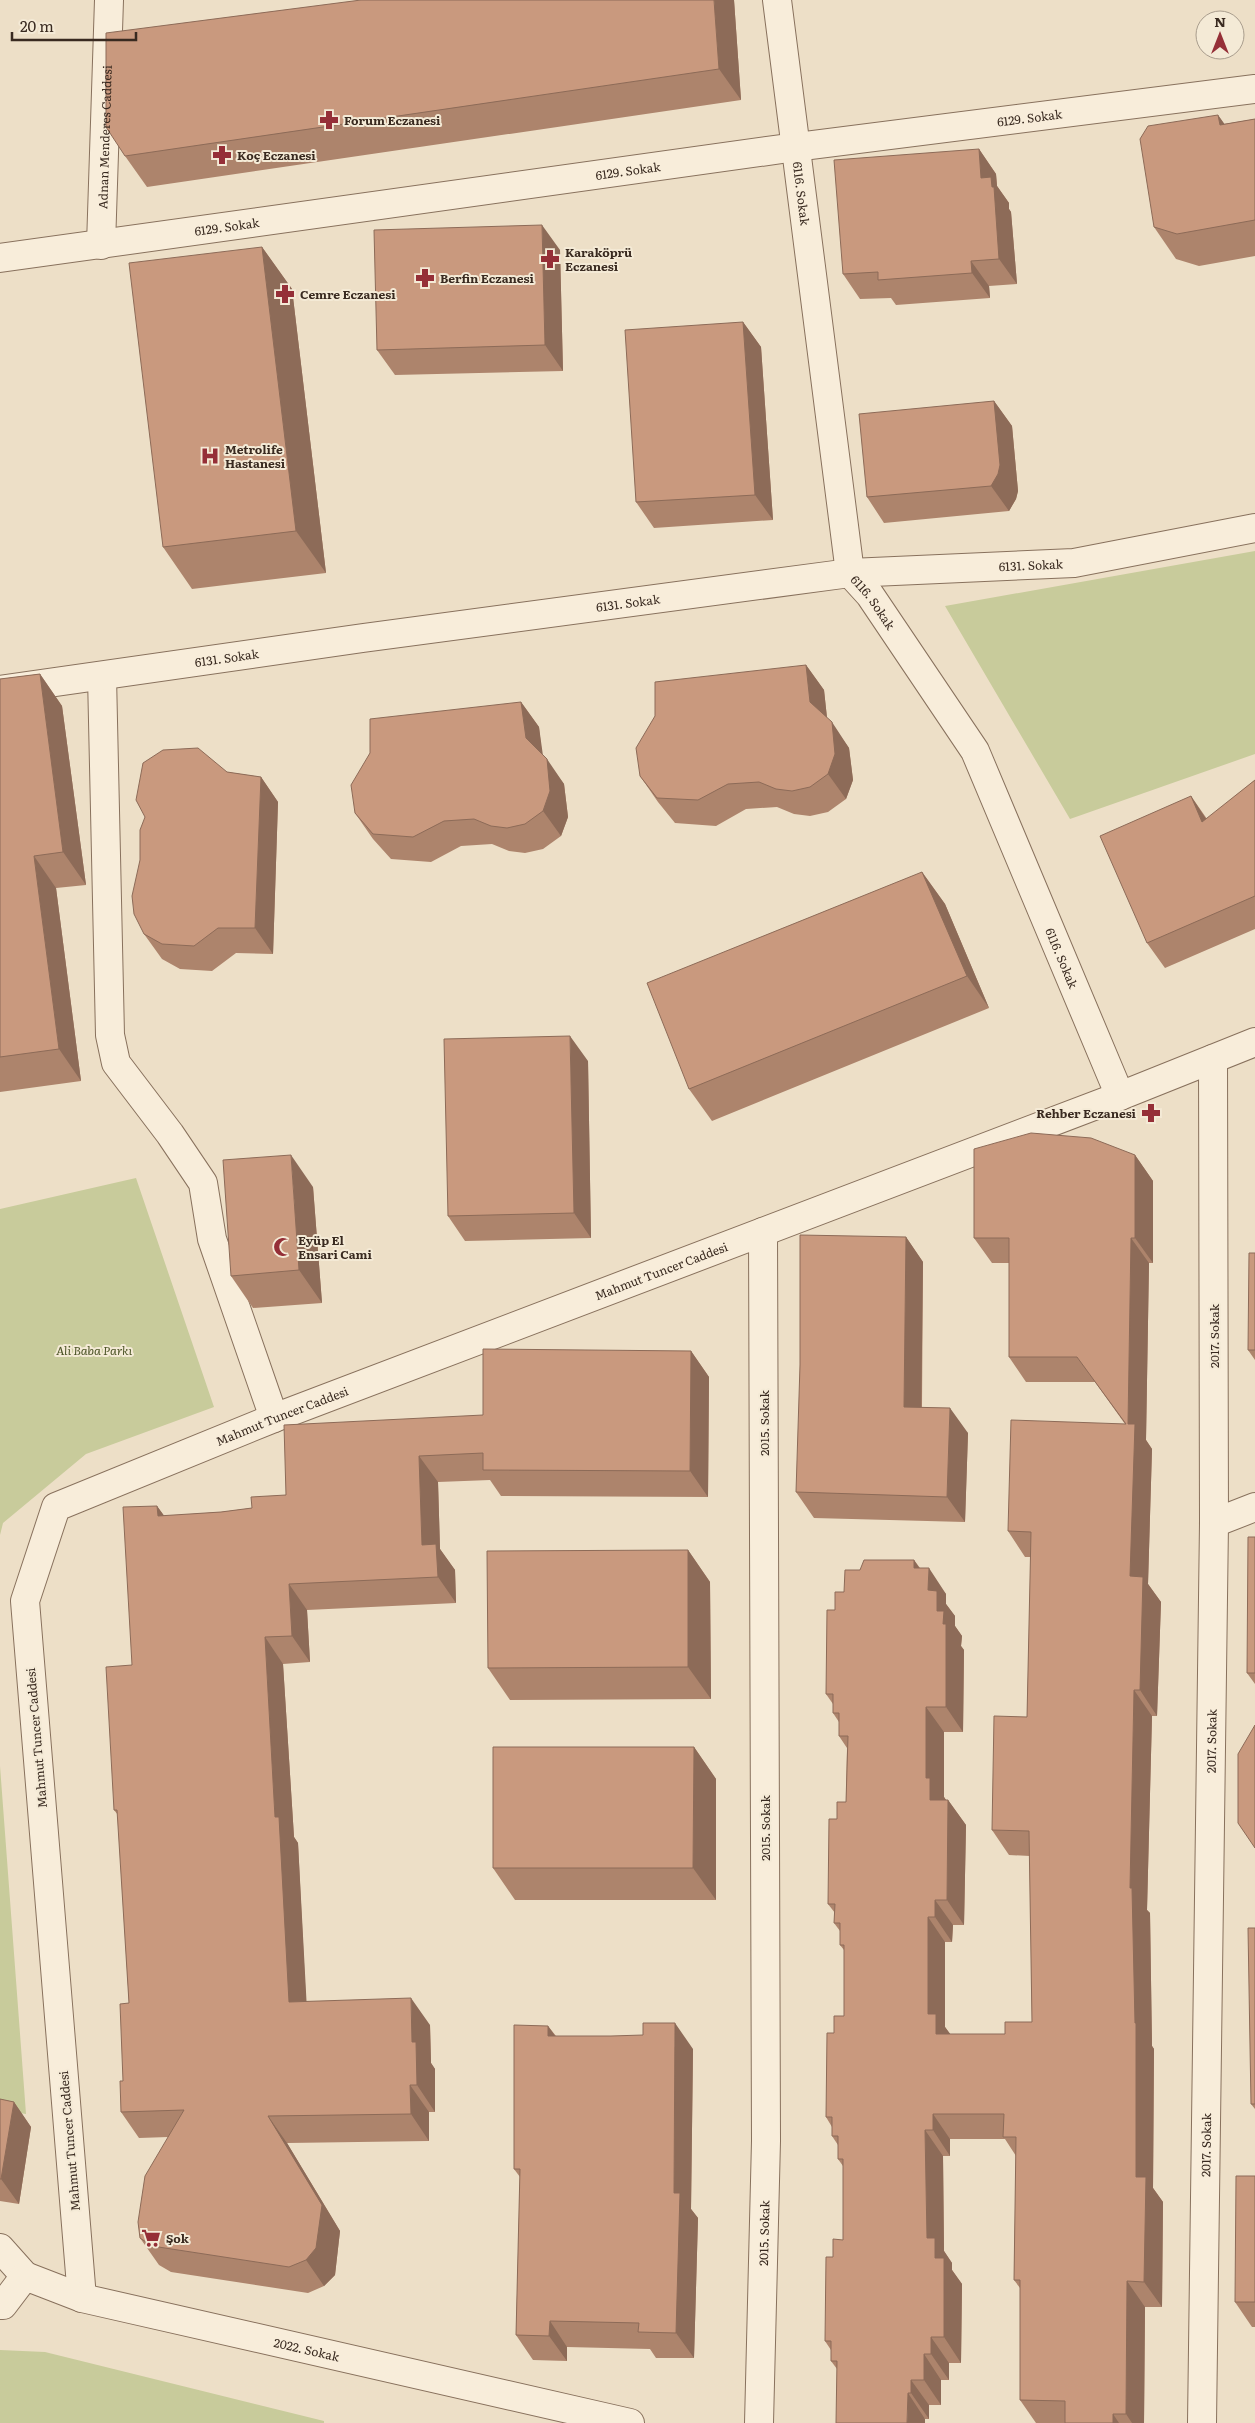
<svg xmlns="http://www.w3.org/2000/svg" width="1255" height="2423" font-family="Literata,serif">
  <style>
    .green { fill: #c8cb9b }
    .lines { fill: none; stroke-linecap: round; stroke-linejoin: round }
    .minor-casing { stroke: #88715d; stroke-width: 30 }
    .tertiary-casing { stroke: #88715d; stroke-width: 30 }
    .minor { stroke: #f8edda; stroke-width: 28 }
    .tertiary { stroke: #f8edda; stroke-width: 28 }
    .wall { fill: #ad846c }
    .shaded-wall { fill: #8d6b58 }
    .building { fill: #c9997e; stroke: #8d6b58 }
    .labels { text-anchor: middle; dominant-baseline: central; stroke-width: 4; stroke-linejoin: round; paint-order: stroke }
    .street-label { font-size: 12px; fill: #392a20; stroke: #f4ead6 }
    .poi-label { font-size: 12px; font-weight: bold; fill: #392a20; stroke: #f4ead6; text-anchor: start }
    .park-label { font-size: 12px; font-style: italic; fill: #4c5427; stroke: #f4ead6 }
  </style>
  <rect width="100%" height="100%" fill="#eddfc7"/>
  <path class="green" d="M1255,551V754L1070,819L945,606Z
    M136,1178L214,1407L86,1454L3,1523L0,1535V1209Z
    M0,1766L26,2114L0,2110Z
    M0,2350L45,2352L324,2421V2423H0Z"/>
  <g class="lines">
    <g class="minor-casing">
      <g id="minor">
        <path id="s1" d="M777,0L850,573L870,595L975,751L1120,1096"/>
        <path d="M102,676L110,1035L116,1063L170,1134L203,1183L212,1239L274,1418"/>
        <path id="s2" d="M0,690L363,638L850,573L1074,563L1255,528"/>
        <path d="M1214,1523L1255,1507"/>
        <path d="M0,2248L25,2276"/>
        <path id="s3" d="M82,2298L25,1601L56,1507L274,1418L1120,1096L1255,1042"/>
        <path id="s4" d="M0,2305H3L25,2276L82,2298L630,2423"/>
        <path id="s5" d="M759,2423L766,2141L763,1232"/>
        <path id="s6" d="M1202,2423L1214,1523L1213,1059"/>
      </g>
    </g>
    <g class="tertiary-casing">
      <g id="tertiary">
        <path id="s7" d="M101,245L109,0"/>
        <path id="s8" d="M0,258L796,147L1255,89"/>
      </g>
    </g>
    <use href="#minor" class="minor"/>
    <use href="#tertiary" class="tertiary"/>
  </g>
  <path class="wall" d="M734,0L741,100L147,187L125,156Z
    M1218,115L1224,124L1255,119V256L1199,266L1176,259L1154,227Z
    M979,149L996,174L997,186L1009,203V209L1011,212L1017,284L989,286L990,298L896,305L891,298L860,299L843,274Z
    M262,247L292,289L326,573L192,589L163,547Z
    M560,250L563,371L395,375L377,350Z
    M743,322L761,347L773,520L654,528L636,502Z
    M994,401L1012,426L1018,491L1016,499L1009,511L884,523L867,497Z
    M806,665L824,690L827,718L849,748L853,780L846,799L828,812L810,816L794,814L777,807L746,809L716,826L675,823L658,802L640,776Z
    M40,674L62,706L86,885L56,888L81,1081L0,1092V679Z
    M521,702L539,727L542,755L564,784L568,817L561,836L543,849L525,853L509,851L492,844L461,846L431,862L391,859L373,839L355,813Z
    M227,772L261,777L278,802L273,954L236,953L212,971L180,969L162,959L144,934L140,860Z
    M1255,780V929L1165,968L1147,943L1191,796L1207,819Z
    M922,872L945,904L989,1008L712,1121L689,1089Z
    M588,1061L591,1238L465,1241L448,1216Z
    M1135,1155L1153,1181V1263H1149L1146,1440L1152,1449L1148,1584L1161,1602L1157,1716H1152L1147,1910L1150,1913L1152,2046L1154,2049L1153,2188L1163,2202L1162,2307H1145L1144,2423H1036L1020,2400V2288L1014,2280L1016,2156L1005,2139H950V2156H943L944,2251L952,2263V2270L962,2284L961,2363H949V2380H941V2405H929V2419H925L837,2369L831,2361V2350L825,2341L833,2257L843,2240V2166L838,2159V2145L832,2136V2127L826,2117L834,2033L844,2016V1950L840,1945V1931L834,1923L835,1913L828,1904L837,1819L846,1802L847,1748L839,1736V1722L833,1713V1704L826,1694L835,1610L844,1592L860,1570L914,1560L920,1568L946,1594V1604L955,1616V1626L962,1636L961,1646L964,1650L963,1732H944V1797L946,1800H948L966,1825L964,1925H953L952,1942H945V2027L950,2034H1005L1032,2022L1030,1856L1009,1855L992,1830L1027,1717L1031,1557H1025L1008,1531L1125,1424L1095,1382H1026L1009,1357V1263H992L974,1238Z
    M313,1187L322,1303L253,1308L231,1276Z
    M906,1237L923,1262L922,1407L968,1433L965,1522L814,1518L796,1492Z
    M1255,1253V1360L1248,1350Z
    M691,1351L709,1377L708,1497L501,1496L490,1480L438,1482L440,1549L455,1570L456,1603L307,1610L310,1662L283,1664L294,1837L298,1843L306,2002L430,2025L431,2063L435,2069V2112H429V2141L287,2143L340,2231L335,2275L324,2286L308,2293L171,2272L159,2265L140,2238L168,2137L139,2138L121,2112L129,2003L118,1815L114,1810L132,1665L157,1506L164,1516L221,1512L252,1508L286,1495L483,1415Z
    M1255,1537V1684L1247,1673Z
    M688,1550L710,1582L711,1699L510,1700L488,1668Z
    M694,1747L716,1779V1900H515L493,1868Z
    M1255,1928V2109L1251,2104Z
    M548,2026L556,2036L693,2049L691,2209L698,2218L694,2358H656L650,2349L567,2347V2361L533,2360L516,2335L520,2177L514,2169Z
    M0,2099L14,2102L31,2127L19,2204L0,2201Z
    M1255,2176V2327H1252L1235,2302Z"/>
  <path class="shaded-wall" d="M714,0H734L741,100L719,69Z
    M1218,115L1241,147L1220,125Z
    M979,149L996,174L997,186L1009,203V209L1011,212L1017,284L999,259L981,178Z
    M542,225L560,250L563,371L545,345Z
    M262,247L292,289L326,573L296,531Z
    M971,261L989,286L990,298L972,273Z
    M743,322L761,347L773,520L755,495Z
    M994,401L1012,426L1018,491L1016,499L1009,511L991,486Z
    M806,665L824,690L828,727L810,702Z
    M40,674L62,706L86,885L63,852Z
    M521,702L539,727L544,763L526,738Z
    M832,722L849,748L853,780L846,799L828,774Z
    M547,759L564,784L568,817L561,836L543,811Z
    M261,777L278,802L273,954L255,928Z
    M1191,796L1208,822H1202Z
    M34,856L56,888L81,1081L59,1049Z
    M922,872L945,904L989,1008L967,976Z
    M570,1036L588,1061L591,1238L574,1213Z
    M291,1155L313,1187L322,1303L299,1270Z
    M1135,1155L1153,1181V1263L1135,1238Z
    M906,1237L923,1262L921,1432L904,1407Z
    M1131,1238L1149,1263L1146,1440L1152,1449L1148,1584L1161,1602L1157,1716L1140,1690L1130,1576L1128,1424Z
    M691,1351L709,1377L708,1497L690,1471Z
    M950,1408L968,1433L965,1522L947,1497Z
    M419,1456L438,1482L440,1549L455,1570L456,1603L438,1577L422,1545Z
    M157,1506L176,1532L158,1516Z
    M688,1550L710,1582L711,1699L688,1667Z
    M914,1560L928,1581L929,1568L946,1594V1604L955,1616V1626L962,1636L961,1646L964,1650L963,1732L946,1707L943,1624L914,1568Z
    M289,1584L307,1610L310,1662L292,1636Z
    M265,1637L283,1664L294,1837L298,1843L308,2029L289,2002L275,1817Z
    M1134,1690L1152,1716L1147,1910L1150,1913L1152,2046L1154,2049L1153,2188L1163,2202L1162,2307L1144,2282L1136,2177L1130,1888Z
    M926,1707L944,1732V1797L948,1803L930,1800L926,1778Z
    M694,1747L716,1779V1900L693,1868Z
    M948,1800L966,1825L964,1925L947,1900Z
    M935,1900L953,1925L952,1942L935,1917Z
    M928,1917L945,1942V2027L954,2039L936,2034L928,2014Z
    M411,1998L430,2025L431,2063L435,2069V2112L417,2085L412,2042Z
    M675,2023L693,2049L691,2209L698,2218L694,2358L676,2333L674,2193Z
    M548,2026L566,2051L548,2036Z
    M410,2085L429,2112V2141L411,2114Z
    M14,2102L31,2127L19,2204L1,2179Z
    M933,2114L950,2139V2156L933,2130Z
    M268,2116L287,2143L340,2231L335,2275L324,2286L306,2260Z
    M925,2130L943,2156L944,2251L952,2263V2270L962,2284L961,2363L944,2337L935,2258L927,2238Z
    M1127,2281L1145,2307L1144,2423H1132L1126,2414Z
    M550,2321L567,2347V2361L549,2336Z
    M931,2337L949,2363V2380L931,2354Z
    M924,2354L941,2380V2405L924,2380Z
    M911,2380L929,2405V2419L911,2393Z
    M908,2393L925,2419V2423H907Z
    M1113,2414L1119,2423H1113Z"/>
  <path class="building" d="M361,0H714L719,69L125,156L106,127V33Z
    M1218,115L1220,125L1255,119V220L1177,234L1154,227L1140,139L1148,126Z
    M979,149L981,178L991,177L992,187H994L999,259L971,261L972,273L878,280V272L843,274L834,160Z
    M542,225L545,345L377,350L374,230Z
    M262,247L296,531L163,547L129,263Z
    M743,322L755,495L636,502L625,330Z
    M994,401L1000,465L998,474L991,486L867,497L859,414Z
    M806,665L810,702L832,722L835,754L828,774L810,787L792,791L776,789L759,782L728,784L698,800L657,798L640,776L636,748L655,716V682Z
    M40,674L63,852L34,856L59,1049L0,1057V679Z
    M521,702L526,738L547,759L550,791L543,811L525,824L507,828L491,826L474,819L444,821L413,837L373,834L355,813L351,785L370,753V719Z
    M198,748L227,772L261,777L255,928H218L194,946L162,944L144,934L134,914L132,896L140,860V830L145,817L136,800L143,763L163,750Z
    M1255,780V896L1147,943L1100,836L1191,796L1202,822Z
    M922,872L967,976L689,1089L647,983Z
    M570,1036L574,1213L448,1216L444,1039Z
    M1031,1133L1091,1138L1135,1155V1238H1131L1128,1424H1135L1130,1576L1143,1577L1140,1690H1134L1130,1888H1132L1135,2023H1136V2177H1146L1144,2282L1127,2281L1126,2414H1113V2423H1065V2401L1020,2400V2280H1014L1016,2137H1003L1004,2114H933V2130H925L927,2238H935V2258H944V2337H931V2354H924V2380H911V2393H908L907,2423H836L837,2361H831V2341H825L826,2257H833V2239L843,2240V2159H838V2136H832V2117H826L827,2033H834V2016H844V1945H840V1923H834L835,1904H828L829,1819H837V1802H846L848,1736H839V1713H833V1694H826L827,1610H835V1592H844L845,1570H860L864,1560H914V1568H929L928,1590L937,1591V1611H944L943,1624H946V1707H926V1778H930V1800H948L947,1900H935V1917H928V2014H936V2034H1005V2022H1032L1029,1831L992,1830L994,1716L1027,1717L1031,1532L1008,1531L1011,1420L1126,1424L1077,1357H1009V1238H974V1149Z
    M291,1155L299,1270L231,1276L223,1160Z
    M800,1235L906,1237L904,1407L950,1408L947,1497L796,1492L800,1365Z
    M1249,1253H1255V1350H1248Z
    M483,1349L691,1351L690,1471L483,1470V1453L419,1456L422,1545L436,1544L438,1577L289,1584L292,1636L265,1637L275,1817H279L289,2002L411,1998L412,2042H416L417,2085H410L411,2114L268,2116L322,2205L316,2248L306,2260L289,2267L152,2246L140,2238L138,2222L145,2176L184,2110L121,2112L120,2081H123L120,2004L129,2003L117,1810H114L106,1667L132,1665L123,1507L157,1506L158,1516L221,1512L252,1508L251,1497L286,1495L284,1425L483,1415Z
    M1248,1537H1255V1673H1247Z
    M688,1550V1667L488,1668L487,1551Z
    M1255,1725V1848L1238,1823V1754Z
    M493,1747H694L693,1868H493Z
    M1248,1928H1255V2104H1251Z
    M643,2023H675L674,2193H680L676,2333L638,2332L639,2323L550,2321L549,2336L516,2335L520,2169H514V2025L548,2026V2036H611L643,2035Z
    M0,2099L14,2102L1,2179H0Z
    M1236,2176H1255V2302H1235Z"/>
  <defs>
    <g id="pharmacy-bare" transform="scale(1.5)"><path d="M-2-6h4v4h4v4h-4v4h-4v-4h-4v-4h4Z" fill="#952f37" stroke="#f4ead6" stroke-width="2.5" paint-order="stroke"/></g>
    <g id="hospital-bare" transform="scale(1.5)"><path d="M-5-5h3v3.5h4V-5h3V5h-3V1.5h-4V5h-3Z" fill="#952f37" stroke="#f4ead6" stroke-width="2.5" paint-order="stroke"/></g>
    <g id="mosque-bare" transform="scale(1.5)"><path d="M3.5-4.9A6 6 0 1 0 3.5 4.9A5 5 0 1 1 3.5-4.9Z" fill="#952f37" stroke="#f4ead6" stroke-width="2.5" paint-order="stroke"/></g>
    <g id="supermarket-bare" transform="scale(1.5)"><path d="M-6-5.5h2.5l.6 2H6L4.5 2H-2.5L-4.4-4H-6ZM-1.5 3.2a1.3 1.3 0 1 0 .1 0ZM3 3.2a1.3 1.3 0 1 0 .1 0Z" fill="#952f37" stroke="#f4ead6" stroke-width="2.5" paint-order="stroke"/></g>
  </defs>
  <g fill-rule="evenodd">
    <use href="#pharmacy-bare" x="329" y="120"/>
    <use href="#pharmacy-bare" x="222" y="155"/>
    <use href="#pharmacy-bare" x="550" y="259"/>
    <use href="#pharmacy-bare" x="425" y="278"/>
    <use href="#pharmacy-bare" x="285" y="294"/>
    <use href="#hospital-bare" x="210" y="456"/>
    <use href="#pharmacy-bare" x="1151" y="1113"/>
    <use href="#mosque-bare" x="283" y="1247"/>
    <use href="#supermarket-bare" x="151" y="2238"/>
  </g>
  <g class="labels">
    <g class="street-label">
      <text stroke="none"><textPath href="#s8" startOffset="1039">6129. Sokak</textPath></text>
      <text stroke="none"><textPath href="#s7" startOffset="108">Adnan Menderes Caddesi</textPath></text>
      <text stroke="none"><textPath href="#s8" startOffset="634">6129. Sokak</textPath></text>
      <text stroke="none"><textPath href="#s1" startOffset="195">6116. Sokak</textPath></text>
      <text stroke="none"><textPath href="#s8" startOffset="229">6129. Sokak</textPath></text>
      <text stroke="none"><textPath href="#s2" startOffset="1039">6131. Sokak</textPath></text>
      <text stroke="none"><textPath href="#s2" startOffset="634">6131. Sokak</textPath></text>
      <text stroke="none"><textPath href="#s1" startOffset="615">6116. Sokak</textPath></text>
      <text stroke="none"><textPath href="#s2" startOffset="229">6131. Sokak</textPath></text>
      <text stroke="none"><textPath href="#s1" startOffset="1020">6116. Sokak</textPath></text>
      <text stroke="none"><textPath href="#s3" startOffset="1448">Mahmut Tuncer Caddesi</textPath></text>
      <text transform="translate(1214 1336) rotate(-90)">2017. Sokak</text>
      <text stroke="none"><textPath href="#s3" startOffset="1042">Mahmut Tuncer Caddesi</textPath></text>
      <text transform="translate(764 1423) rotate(-90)">2015. Sokak</text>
      <text transform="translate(36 1738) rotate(-95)">Mahmut Tuncer Caddesi</text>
      <text stroke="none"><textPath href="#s6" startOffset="682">2017. Sokak</textPath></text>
      <text transform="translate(765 1828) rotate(-90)">2015. Sokak</text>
      <text transform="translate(69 2141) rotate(-95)">Mahmut Tuncer Caddesi</text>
      <text stroke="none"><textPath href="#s6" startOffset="278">2017. Sokak</textPath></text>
      <text stroke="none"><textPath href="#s5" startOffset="190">2015. Sokak</textPath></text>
      <text stroke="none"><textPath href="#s4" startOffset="331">2022. Sokak</textPath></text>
    </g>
    <g class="poi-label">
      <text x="344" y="120">Forum Eczanesi</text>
      <text x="237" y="155">Koç Eczanesi</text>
      <text x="565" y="252">Karaköprü<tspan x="565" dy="14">Eczanesi</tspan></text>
      <text x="440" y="278">Berfin Eczanesi</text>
      <text x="300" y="294">Cemre Eczanesi</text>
      <text x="225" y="449">Metrolife<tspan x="225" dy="14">Hastanesi</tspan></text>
      <text x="1136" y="1113" text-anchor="end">Rehber Eczanesi</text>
      <text x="298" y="1240">Eyüp El<tspan x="298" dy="14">Ensari Cami</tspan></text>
      <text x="166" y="2238">Şok</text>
    </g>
    <g class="park-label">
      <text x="94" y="1350">Ali Baba Parkı</text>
    </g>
  </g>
  <g transform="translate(1220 35)"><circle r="24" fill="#f4ead6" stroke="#a99d8d"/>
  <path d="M0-4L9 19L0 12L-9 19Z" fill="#952f37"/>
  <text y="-8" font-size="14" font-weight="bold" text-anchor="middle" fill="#392a20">N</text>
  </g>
  <path d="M12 32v8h124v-8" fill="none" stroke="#392a20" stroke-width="2.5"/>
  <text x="20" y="32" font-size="15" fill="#392a20" stroke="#f4ead6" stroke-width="4" paint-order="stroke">20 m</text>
</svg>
